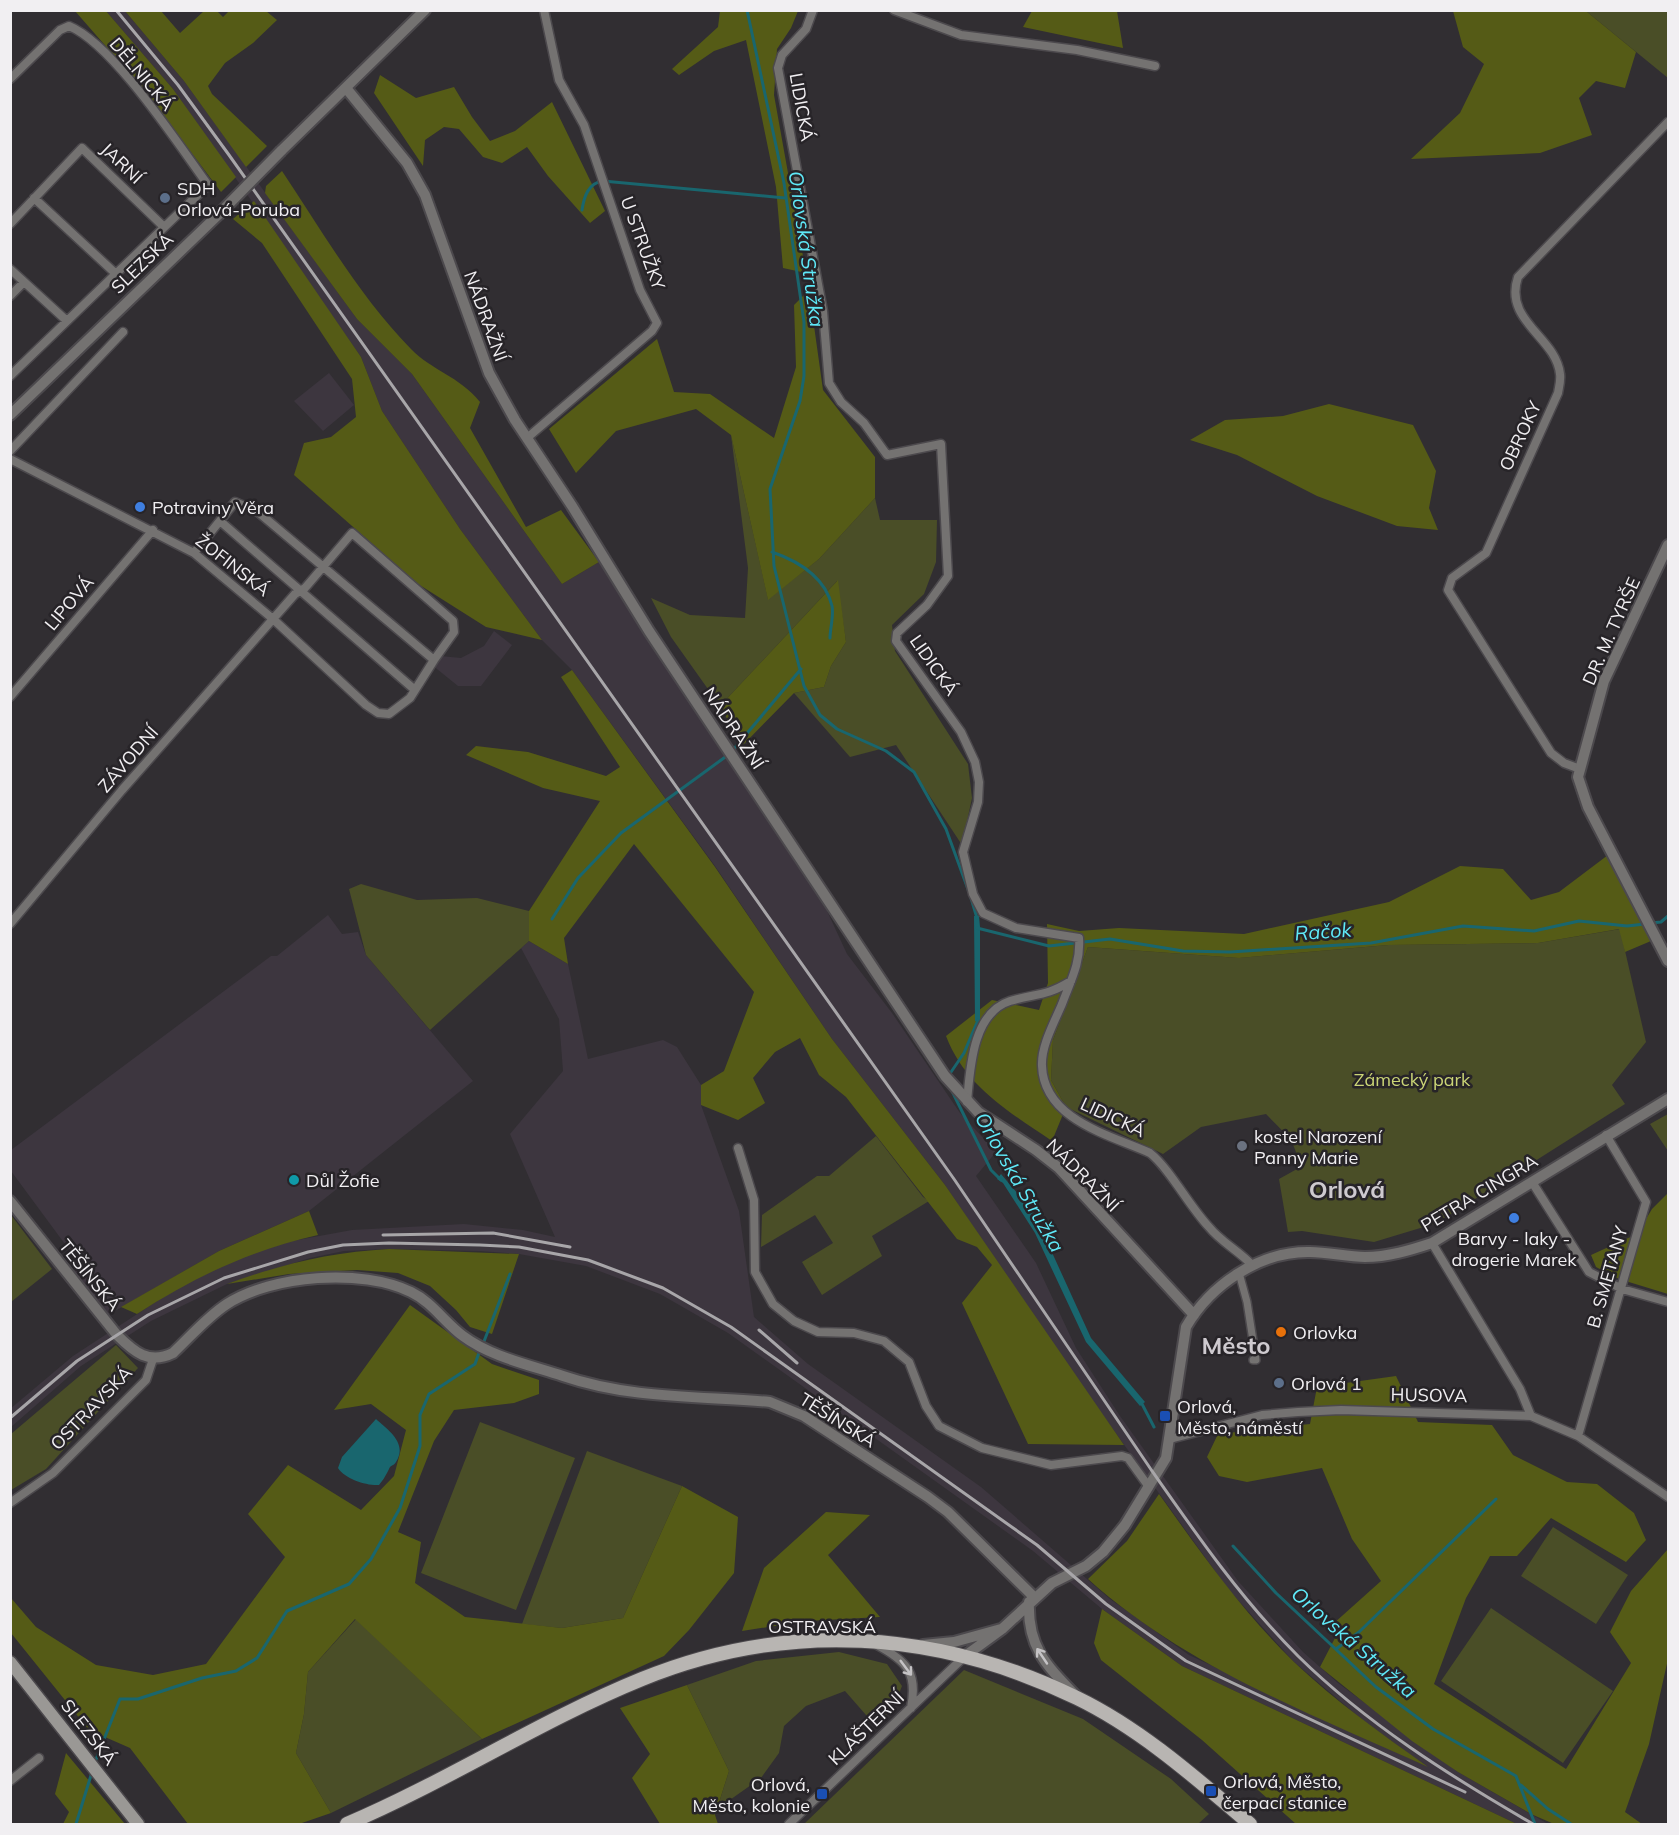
<svg xmlns="http://www.w3.org/2000/svg" width="1679" height="1835" font-family="Mulish,sans-serif">
  <style>
    .built { fill: #3d363f }
    .green { fill: #4a4e27 }
    .forest { fill: #555b16 }
    .water { fill: #19666e }
    .lines { fill: none; stroke-linecap: round; stroke-linejoin: round }
    .stream { stroke: #19666e; stroke-width: 3 }
    .pedestrian-casing { stroke: #4c494d; stroke-width: 10 }
    .minor-casing { stroke: #4c494d; stroke-width: 11 }
    .tertiary-casing { stroke: #4c494d; stroke-width: 14 }
    .secondary-casing { stroke: #4c494d; stroke-width: 15 }
    .primary-casing { stroke: #4c494d; stroke-width: 16 }
    .pedestrian { stroke: #747271; stroke-width: 7 }
    .minor { stroke: #747271; stroke-width: 8 }
    .tertiary { stroke: #747271; stroke-width: 10 }
    .secondary { stroke: #9a9895; stroke-width: 12 }
    .primary { stroke: #b8b5b2; stroke-width: 14 }
    .rail { stroke: #a8a6a9; stroke-width: 3 }
    .tertiary-bridge-casing { stroke: #4c494d; stroke-width: 14; stroke-linecap: butt }
    .tertiary-bridge { stroke: #747271; stroke-width: 10 }
    .oneway { stroke: #c5c3c5 }
    .service-dot { fill: #5c6f8a; stroke: #272428; stroke-width: 2 }
    .shop-dot { fill: #3f7fe0; stroke: #272428; stroke-width: 2 }
    .worship-dot { fill: #6b7280; stroke: #272428; stroke-width: 2 }
    .culture-dot { fill: #0f9aa8; stroke: #272428; stroke-width: 2 }
    .food-dot { fill: #e8710a; stroke: #272428; stroke-width: 2 }
    .transit-dot { fill: #1a4fb4; stroke: #272428; stroke-width: 2 }
    .labels { text-anchor: middle; dominant-baseline: central; stroke-width: 5; stroke-linejoin: round; paint-order: stroke }
    .street-label { font-size: 18px; fill: #f1eff2; stroke: #272428 }
    .poi-label { font-size: 18px; fill: #f1eff2; stroke: #272428; text-anchor: start }
    .park-label { font-size: 18px; fill: #cbd576; stroke: #272428 }
    .water-label { font-size: 20px; font-style: italic; fill: #5fe9f8; stroke: #272428 }
    .district-label { font-size: 24px; font-weight: bold; fill: #cecacf; stroke: #272428 }
  </style>
  <rect width="100%" height="100%" fill="#312e32"/>
  <path class="built" d="M106,11H125L184,81L357,319L412,374L562,584L599,562L653,648L822,900L847,954L892,1013L960,1113L996,1152L976,1176L1036,1263L1076,1348L1120,1416L1238,1581L1303,1652L1338,1683L1458,1772L1548,1824H1517L1182,1666L1102,1609L1033,1551L728,1333L660,1294L586,1266L519,1254L480,1251L389,1249L344,1251L310,1258L227,1284L151,1321L81,1366L11,1427L10,1409L73,1356L177,1288L213,1269L254,1252L292,1241L352,1230L464,1224L523,1230L555,1237L510,1134L563,1071L559,1019L521,948L529,941L568,964L588,1059L663,1040L677,1047L701,1085V1105L739,1211L754,1317L808,1364L981,1487L1110,1599L1189,1655L1424,1765L1360,1718L1294,1662L1228,1589L1063,1360L945,1185L832,1039L715,866L572,670L542,640L460,529L382,411L361,357L173,89Z
    M329,373L354,405L323,431L294,401Z
    M494,631L512,645L481,686H458L432,665L440,656L461,658L484,646Z
    M328,915L342,934L358,932L366,955L473,1081L309,1211L219,1251L108,1315L74,1272L73,1255L11,1171V1150L271,956H277Z"/>
  <path class="green" d="M1586,11H1668V78Z
    M731,435L768,599L819,559L875,498L880,520H937L936,562L924,594L892,625L895,651L968,764L972,798L962,845L896,745L850,757L794,693L824,687L831,666L846,642L837,581L720,706L671,637L651,598L690,615L745,618L748,568Z
    M361,884L417,900L477,898L529,911V941L430,1030L366,955L349,889Z
    M1620,929L1646,1042L1612,1085L1625,1104L1437,1223L1374,1242L1302,1231L1288,1232L1279,1179L1297,1169C1301,1144 1282,1131 1266,1114L1201,1127L1163,1154L1066,1107L1051,1080L1053,1040L1088,947L1239,958L1388,945L1538,943Z
    M1668,1114V1151L1650,1124Z
    M876,1136L923,1197L929,1201L872,1236L882,1256L822,1295L802,1262L833,1243L815,1215L761,1247L762,1215L817,1176H829Z
    M11,1215L52,1269L11,1302Z
    M116,1345L138,1368L46,1469L11,1490V1434Z
    M480,1422L575,1458L516,1610L421,1573Z
    M587,1451L682,1486L623,1618L562,1628L522,1624Z
    M1553,1527L1628,1575L1596,1624L1521,1576Z
    M1491,1608L1613,1691L1563,1763L1441,1681Z
    M356,1619L482,1739L331,1813L296,1753L304,1714L308,1672Z
    M839,1652L887,1664L902,1686L892,1711L873,1723L845,1691L806,1706L784,1726L779,1753L761,1778L717,1809L729,1771L687,1685L756,1661Z
    M964,1670L1083,1719L1171,1779L1209,1814L1198,1824H804Z"/>
  <path class="forest" d="M75,11H106L173,89L236,177L221,192L144,90Z
    M125,11H161L180,33L204,11H217L223,17L229,11H266L277,20L253,43L225,63L208,86L212,94L267,146L246,167L184,81Z
    M720,11H798L791,28L777,49L774,95L806,273L783,268L776,187L746,40L714,51L679,75L672,69L718,27Z
    M1032,11H1117L1123,48L1023,27Z
    M1453,11H1586L1636,52L1625,88L1596,81L1579,98L1592,135L1540,153L1411,159L1460,113L1484,64L1463,47Z
    M380,75L416,98L454,87L472,117L490,141L515,131L552,102L605,211L590,223L548,176L527,147L502,163L483,157L459,129L444,127L425,140L423,166L374,93Z
    M282,171C322,231 360,297 411,349C431,370 459,376 480,402L470,428L526,527L561,510L599,562L562,584L412,374L357,319L265,193L266,186Z
    M254,201L361,357L382,411L460,529L542,640L486,627L418,584L294,475L304,443L331,437L356,417L352,379L262,243L233,219Z
    M809,290L823,390L875,457V498L819,559L768,600L731,435L696,409L616,431L576,473L549,429L657,339L674,392L710,394L774,438L796,367L794,305Z
    M1329,404L1413,425L1436,471L1429,508L1438,530L1397,526L1317,496L1237,455L1190,440L1225,420L1283,416Z
    M838,580L846,642L831,666L824,687L794,693L742,746L720,706Z
    M572,670L715,867L832,1039L945,1185L1124,1445L1028,1444L962,1303L992,1265L977,1247L957,1239L846,1097L819,1075L800,1038L775,1052L753,1078L765,1103L738,1120L701,1105V1085L724,1071L754,992L634,844L564,938L568,964L529,941V911L600,801L543,788L466,755L476,746L528,752L606,776L620,767L561,677Z
    M1608,855L1651,941L1625,952L1619,929L1538,943L1388,945L1239,958L1088,947L1053,1040L1051,1080L1066,1107L1052,1141C1009,1112 965,1086 946,1036L992,1000L1039,1010L1048,983L1047,924L1079,931L1119,928L1244,934L1389,902L1460,866L1503,869L1531,900L1559,892Z
    M1668,1193V1294L1619,1279L1596,1267L1591,1255L1637,1234L1652,1209Z
    M309,1211L318,1235C251,1250 194,1277 137,1314L121,1307L219,1251Z
    M389,1249L519,1254L492,1334L470,1327L456,1310L430,1286L398,1273L357,1270L289,1274L227,1284C282,1264 331,1252 389,1249Z
    M410,1305L492,1364L539,1380V1394L514,1403L454,1410L434,1441L398,1532L421,1542L415,1583L465,1617L562,1628L623,1618L682,1486L738,1517L734,1573L689,1630L664,1656L482,1739L355,1619L308,1672L304,1714L296,1753L331,1813L299,1824H188L130,1748L89,1730L11,1633V1598L36,1627L96,1665L153,1675L206,1664L285,1557L248,1514L288,1465L361,1510L394,1476L406,1430L371,1404L334,1410Z
    M1396,1376L1418,1422L1492,1425L1513,1455L1567,1482L1597,1484L1634,1513L1646,1540L1626,1562L1551,1518L1517,1556H1490L1466,1598L1434,1684L1566,1769L1631,1663L1610,1632L1631,1591L1668,1549V1659L1649,1744L1625,1812L1642,1824H1554L1531,1814L1458,1772L1412,1741L1320,1667L1335,1638L1337,1630L1333,1624L1381,1581L1352,1539L1322,1468L1247,1482L1219,1476L1207,1457L1218,1434L1310,1424L1317,1387Z
    M1159,1494C1201,1553 1242,1611 1294,1662C1335,1701 1382,1734 1428,1767C1309,1713 1186,1667 1088,1579L1127,1541Z
    M826,1512L870,1515L828,1555L880,1617L807,1621L742,1631L764,1568Z
    M1102,1609L1182,1666L1517,1824H1296L1202,1740L1101,1660L1094,1643Z
    M687,1685L729,1771L715,1815L718,1824H660L632,1778L650,1754L620,1708Z
    M66,1753L125,1824H63L69,1812L55,1794Z"/>
  <path class="water" d="M974,916H979L980,927V1021L978,1022L975,1021Z
    M1001,1174L1034,1213L1091,1338L1145,1402L1140,1406L1086,1342L1035,1233L1003,1183L997,1179Z
    M376,1419C388,1430 408,1443 396,1462C393,1467 391,1464 389,1469C386,1475 384,1479 379,1485C367,1486 345,1479 338,1468L342,1457Z"/>
  <g class="lines">
    <path class="stream" d="M747,10L784,183L804,322V376L800,401L770,489L774,566L804,686L820,715L837,729L886,751L914,772L946,829L969,892
      M582,210C584,197 588,183 603,181L785,198
      M772,552C798,561 825,577 832,606C834,615 830,629 830,638
      M733,750L801,669
      M971,898L977,918
      M552,919L578,878L621,833L728,755
      M1651,923L1661,922L1668,916
      M977,928L1049,946L1110,939L1183,951L1230,952L1371,943L1463,926L1534,931L1579,921L1627,926L1645,924
      M949,1075L964,1053L978,1020
      M951,1089L991,1170L1001,1180
      M483,1344L510,1274
      M1141,1402L1154,1427
      M1233,1546L1276,1593L1376,1687L1433,1729L1516,1776L1535,1824
      M1336,1649L1359,1632L1496,1499
      M95,1762L120,1699H138L202,1678L236,1671L257,1658L287,1611L349,1584L371,1559L400,1508L420,1446V1415L429,1394L475,1364L480,1350
      M1521,1785L1548,1809L1571,1824
      M76,1824L92,1772"/>
    <g class="pedestrian-casing">
      <path id="pedestrian" d="M1239,1273L1247,1302L1256,1360H1253"/>
    </g>
    <g class="minor-casing">
      <path id="minor" d="M813,10L806,29L782,55L778,68L823,311L829,383L841,402L864,423L887,455L941,444L948,576L927,605L897,633L896,641L961,732L975,762L979,782L978,802L963,852L973,894L983,913L1016,928L1079,938C1081,963 1070,982 1062,1004C1054,1023 1041,1046 1042,1066C1044,1120 1110,1135 1150,1153C1170,1169 1189,1206 1209,1227C1221,1242 1239,1251 1252,1265
        M894,10L961,35L1077,50L1155,66
        M10,79L60,30L69,26C113,44 178,144 208,185L10,376
        M34,198L115,273
        M10,224L82,148L163,226
        M10,269L67,321
        M10,296L24,282
        M527,438L652,331L657,323L640,290L584,125L559,80L544,10
        M10,451L123,332
        M10,459L194,553L273,619L366,705L378,713L389,714L410,698L434,660L258,512L235,502L194,553
        M220,521L415,690
        M10,697L153,530
        M1580,769L1564,763L1551,753L1448,590L1452,578L1486,553L1558,393C1559,387 1561,380 1560,374C1556,337 1503,321 1518,277L1668,122
        M10,924L122,790L295,594L305,588L352,533L453,621L454,632L434,660
        M967,1102C970,1070 972,1013 1010,1001C1037,993 1045,997 1071,981
        M738,1148L754,1200L755,1272L773,1304L794,1321L818,1332L854,1333L884,1341L909,1362L926,1406L939,1426L982,1448L1051,1465L1122,1456L1128,1458L1149,1487
        M1532,1182L1589,1272L1622,1289L1668,1302
        M1432,1243L1520,1389L1531,1416
        M1578,1436L1646,1202L1606,1135
        M1170,1439L1262,1415L1298,1412L1341,1410L1531,1416L1578,1436L1668,1497
        M10,1503L53,1473L146,1380L153,1359
        M877,1645C907,1661 918,1673 911,1708
        M10,1781L39,1758
        M789,1824L965,1656"/>
    </g>
    <g class="tertiary-casing">
      <path id="tertiary" d="M346,88L407,163L425,195L489,373L515,420L572,506L649,631L945,1076L978,1112L1036,1150L1059,1168L1194,1315
        M281,151L425,10
        M10,415L218,215
        M1668,545L1604,681L1578,777L1588,807L1668,961
        M10,1201L117,1335C134,1352 149,1365 173,1353C190,1337 207,1317 227,1304C272,1275 362,1268 411,1292C432,1302 445,1323 463,1336C491,1357 530,1365 563,1376C630,1399 701,1396 770,1402L804,1416L928,1497L948,1512L1034,1597
        M1029,1602C1027,1647 1047,1666 1076,1696
        M923,1645L954,1642L1001,1629
        M965,1656L1002,1629L1052,1583L1086,1566L1103,1552L1125,1525L1166,1458L1186,1327C1211,1284 1261,1251 1310,1252C1329,1252 1347,1257 1365,1257C1388,1257 1411,1250 1432,1243L1668,1099"/>
    </g>
    <g class="secondary-casing">
      <path id="secondary" d="M10,1662L138,1824"/>
    </g>
    <g class="primary-casing">
      <path id="primary" d="M347,1824C448,1781 541,1720 642,1679C787,1620 937,1630 1077,1698C1141,1729 1197,1779 1250,1824"/>
    </g>
    <use href="#pedestrian" class="pedestrian"/>
    <use href="#minor" class="minor"/>
    <use href="#tertiary" class="tertiary"/>
    <use href="#secondary" class="secondary"/>
    <use href="#primary" class="primary"/>
    <path class="rail" d="M116,10L178,85L229,155L954,1179C1020,1275 1084,1372 1150,1468C1196,1534 1241,1599 1298,1656C1367,1724 1450,1776 1533,1824
      M383,1235L493,1233L570,1247
      M759,1330L797,1363
      M10,1418L77,1361L148,1315L224,1278L308,1252L343,1245L389,1243L480,1245L519,1247L588,1260L663,1288L731,1327L1037,1545L1106,1604L1186,1661L1465,1792"/>
    <g class="tertiary-bridge-casing">
      <path id="tertiary-bridge" d="M218,215L281,151"/>
    </g>
    <use href="#tertiary-bridge" class="tertiary-bridge"/>
  </g>
  <defs><path id="oneway-shaft" d="M-6 0H5M1.5-3L5.5 0L1.5 3" fill="none" stroke-width="1.6" stroke-linecap="round" stroke-linejoin="round" transform="scale(1.5)"/></defs>
  <g class="oneway">
    <use href="#oneway-shaft" transform="translate(1042 1656) rotate(-124)"/>
    <use href="#oneway-shaft" transform="translate(906 1668) rotate(53)"/>
  </g>
  <g class="service-dot">
    <circle cx="165" cy="198" r="6"/>
    <circle cx="1279" cy="1383" r="6"/>
  </g>
  <g class="shop-dot">
    <circle cx="140" cy="507" r="6"/>
    <circle cx="1514" cy="1218" r="6"/>
  </g>
  <circle class="worship-dot" cx="1242" cy="1146" r="6"/>
  <circle class="culture-dot" cx="294" cy="1180" r="6"/>
  <circle class="food-dot" cx="1281" cy="1332" r="6"/>
  <g class="transit-dot">
    <rect x="1159" y="1410" width="12" height="12" rx="3"/>
    <rect x="1205" y="1785" width="12" height="12" rx="3"/>
    <rect x="816" y="1788" width="12" height="12" rx="3"/>
  </g>
  <g class="labels">
    <g class="street-label">
      <text transform="translate(142 74) rotate(50)">DĚLNICKÁ</text>
      <text transform="translate(802 107) rotate(80)">LIDICKÁ</text>
      <text transform="translate(122 163) rotate(44)">JARNÍ</text>
      <text transform="translate(643 243) rotate(70)">U STRUŽKY</text>
      <text transform="translate(142 263) rotate(-44)">SLEZSKÁ</text>
      <text transform="translate(486 316) rotate(70)">NÁDRAŽNÍ</text>
      <text transform="translate(1520 436) rotate(-65)">OBROKY</text>
      <text transform="translate(233 565) rotate(38)">ŽOFINSKÁ</text>
      <text transform="translate(69 603) rotate(-50)">LIPOVÁ</text>
      <text transform="translate(1611 631) rotate(-66)">DR. M. TYRŠE</text>
      <text transform="translate(934 665) rotate(55)">LIDICKÁ</text>
      <text transform="translate(734 728) rotate(56)">NÁDRAŽNÍ</text>
      <text transform="translate(128 759) rotate(-49)">ZÁVODNÍ</text>
      <text transform="translate(1113 1117) rotate(25)">LIDICKÁ</text>
      <text transform="translate(1083 1175) rotate(45)">NÁDRAŽNÍ</text>
      <text transform="translate(1479 1193) rotate(-31)">PETRA CINGRA</text>
      <text transform="translate(90 1275) rotate(51)">TĚŠÍNSKÁ</text>
      <text transform="translate(1607 1277) rotate(-74)">B. SMETANY</text>
      <text transform="translate(1429 1395) rotate(1)">HUSOVA</text>
      <text transform="translate(91 1408) rotate(-46)">OSTRAVSKÁ</text>
      <text transform="translate(838 1420) rotate(32)">TĚŠÍNSKÁ</text>
      <text x="822" y="1626">OSTRAVSKÁ</text>
      <text transform="translate(866 1728) rotate(-44)">KLÁŠTERNÍ</text>
      <text transform="translate(89 1732) rotate(52)">SLEZSKÁ</text>
    </g>
    <g class="poi-label">
      <text x="177" y="188">SDH<tspan x="177" dy="21">Orlová-Poruba</tspan></text>
      <text x="152" y="507">Potraviny Věra</text>
      <text x="1254" y="1136">kostel Narození<tspan x="1254" dy="21">Panny Marie</tspan></text>
      <text x="306" y="1180">Důl Žofie</text>
      <text x="1514" y="1238" text-anchor="middle">Barvy - laky -<tspan x="1514" dy="21">drogerie Marek</tspan></text>
      <text x="1293" y="1332">Orlovka</text>
      <text x="1291" y="1383">Orlová 1</text>
      <text x="1177" y="1406">Orlová,<tspan x="1177" dy="21">Město, náměstí</tspan></text>
      <text x="1223" y="1781">Orlová, Město,<tspan x="1223" dy="21">čerpací stanice</tspan></text>
      <text x="810" y="1784" text-anchor="end">Orlová,<tspan x="810" dy="21">Město, kolonie</tspan></text>
    </g>
    <g class="park-label">
      <text x="1412" y="1079">Zámecký park</text>
    </g>
    <g class="water-label">
      <text transform="translate(807 249) rotate(82)">Orlovská Stružka</text>
      <text transform="translate(1323 931) rotate(-4)">Račok</text>
      <text transform="translate(1020 1182) rotate(60)">Orlovská Stružka</text>
      <text transform="translate(1354 1642) rotate(41)">Orlovská Stružka</text>
    </g>
    <g class="district-label">
      <text x="1347" y="1189">Orlová</text>
      <text x="1236" y="1345">Město</text>
    </g>
  </g>
  <rect width="1679" height="1835" fill="none" stroke="#f1eff2" stroke-width="24"/>
</svg>
